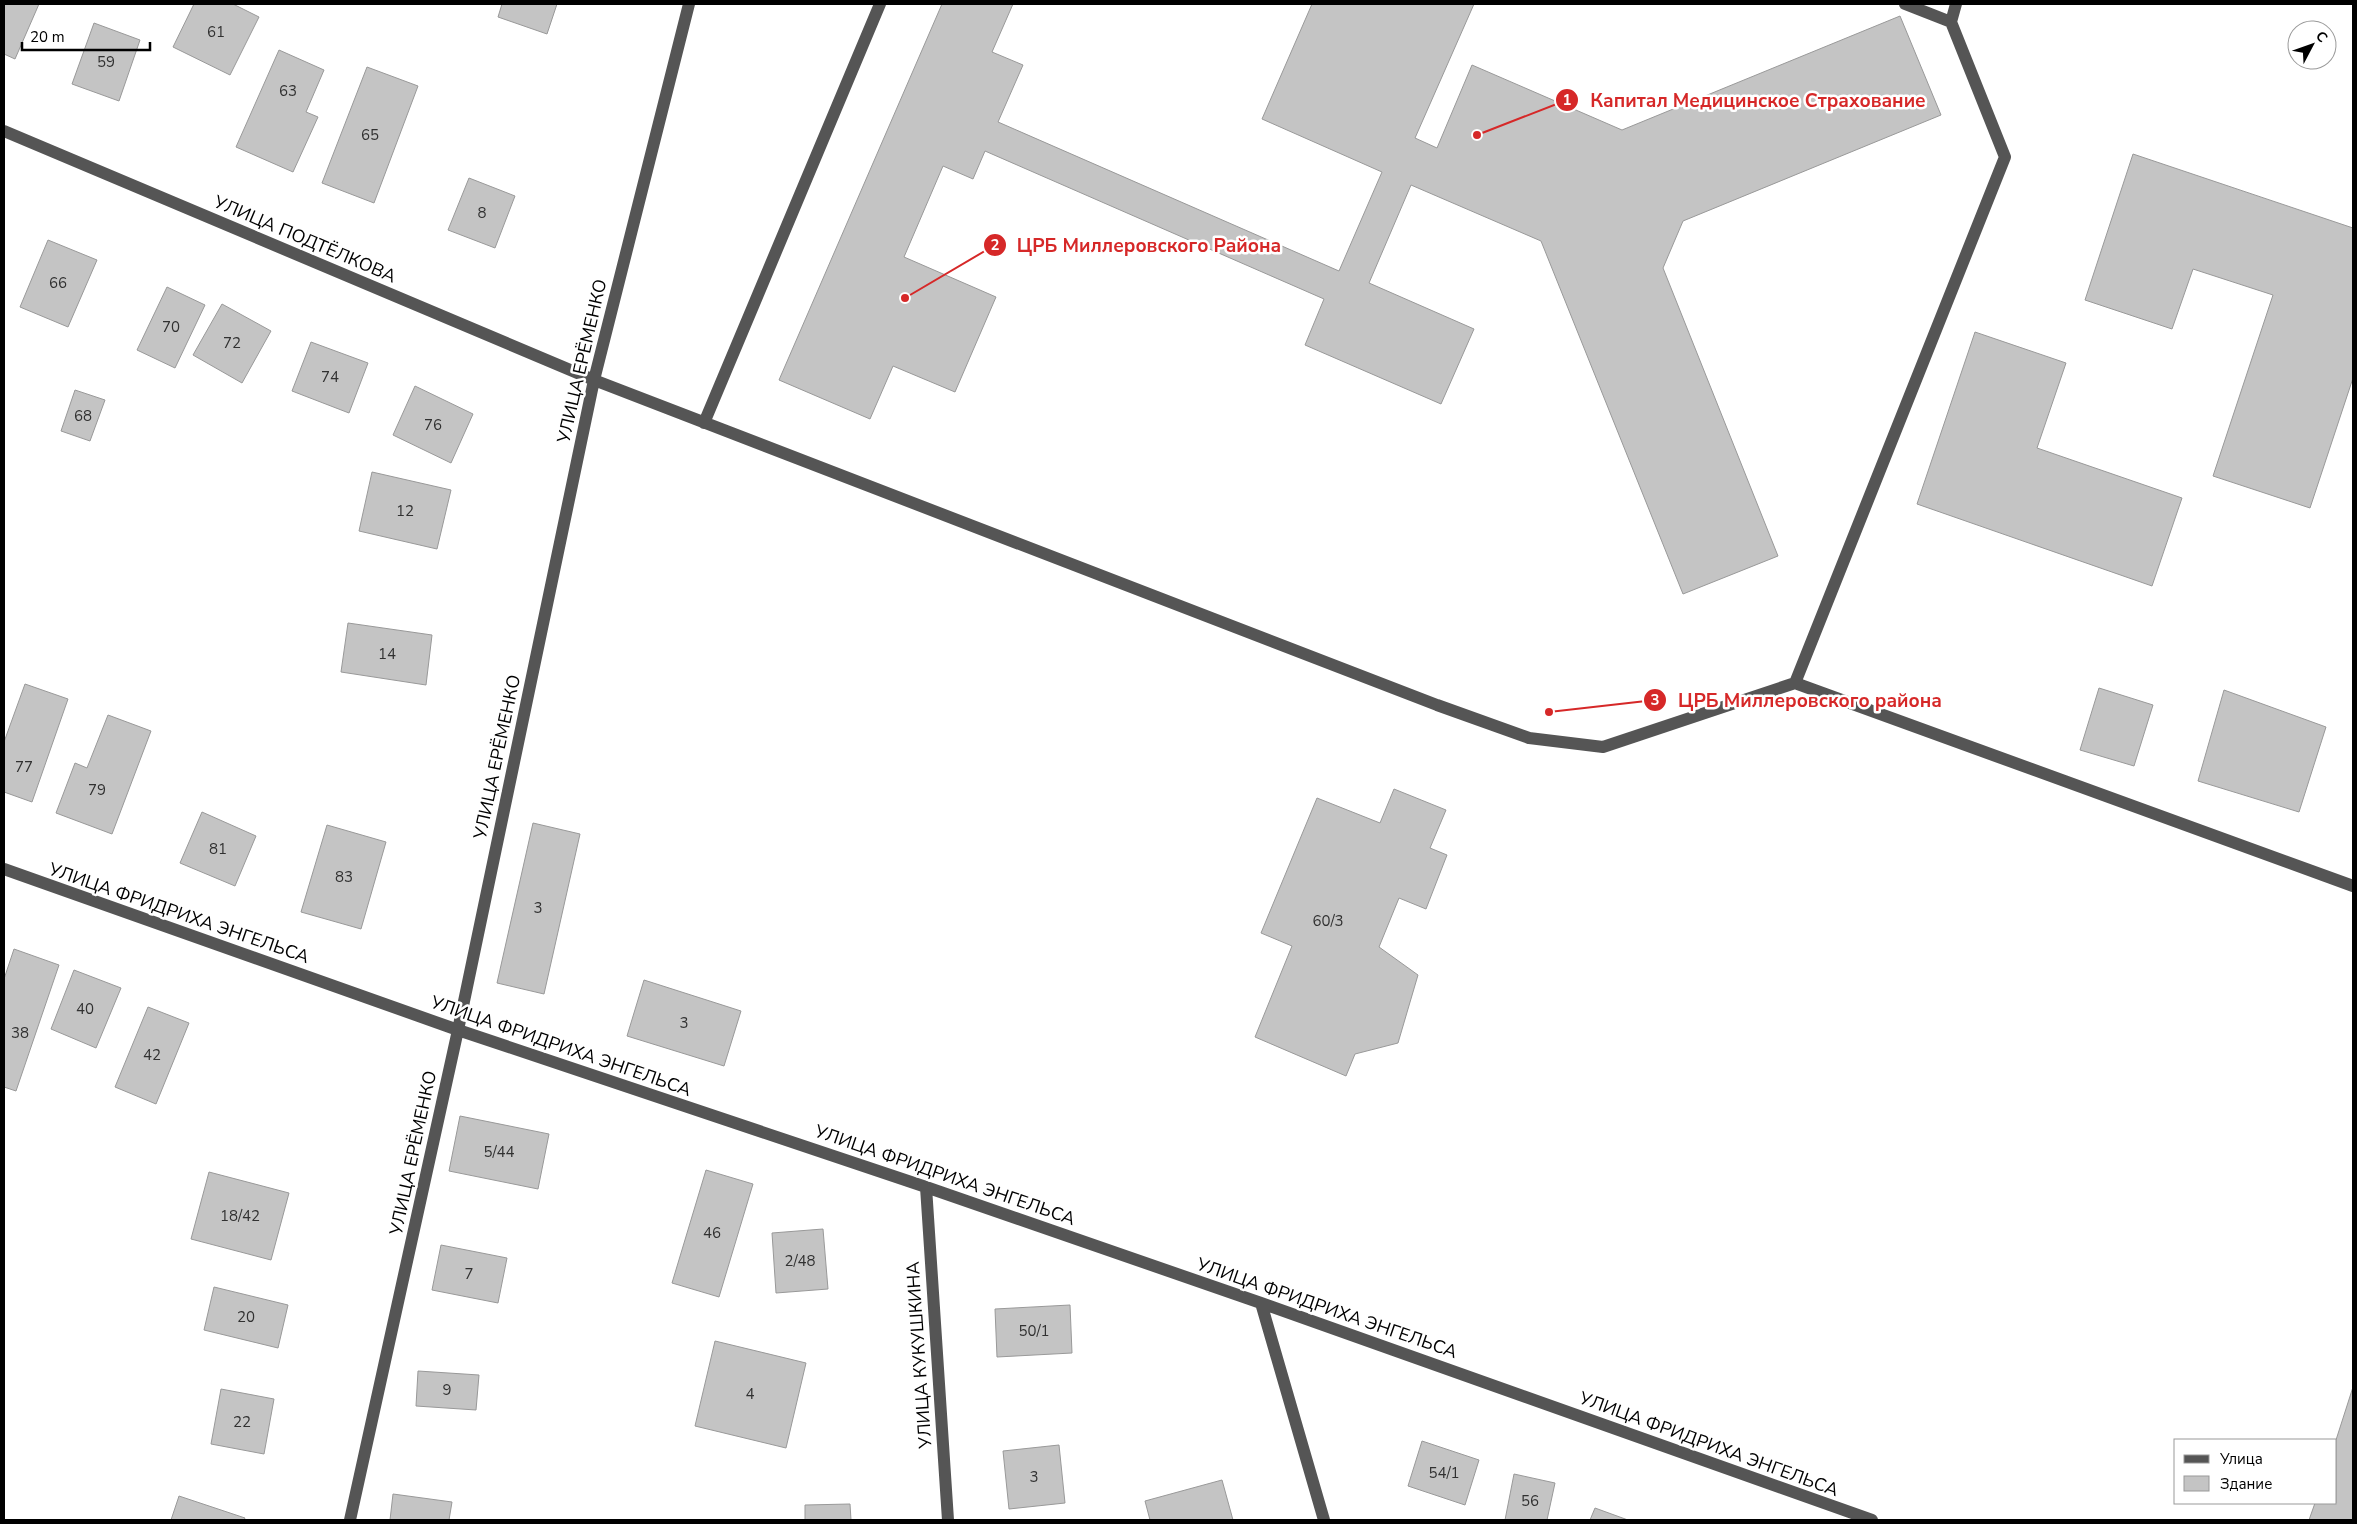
<svg xmlns="http://www.w3.org/2000/svg" width="2357" height="1524" font-family="'Nunito Sans',sans-serif">
  <style>
    .building { fill: #c4c4c4; stroke: #999 }
    .lines { fill: none; stroke-linecap: round; stroke-linejoin: round }
    .minor { stroke: #555; stroke-width: 12 }
    .labels { text-anchor: middle; dominant-baseline: central; stroke-width: 5; stroke-linejoin: round; paint-order: stroke }
    .number-label { font-size: 15px; fill: #313131 }
    .street-label { font-size: 18px; fill: #000; stroke: #fff }
    .leader { fill: none; stroke: #d62828; stroke-width: 2 }
    .callout-dot { fill: #d62828; stroke: #fff; stroke-width: 2 }
    .mark-label { font-size: 15px; text-anchor: middle; font-weight: bold; fill: #fff }
    .callout-label { font-size: 19px; text-anchor: middle; font-weight: bold; fill: #d62828; stroke: #fff; stroke-width: 5; stroke-linejoin: round; paint-order: stroke }
  </style>
  <rect width="100%" height="100%" fill="#fff"/>
  <path class="building" d="M4,4H39L15,59L4,54Z
    M194,4H233L259,17L230,75L173,47Z
    M502,4H557L547,34L498,17Z
    M942,4H1013L992,52L1023,65L998,122L1339,271L1382,172L1262,119L1312,4H1474L1415,138L1437,148L1472,65L1622,130L1900,16L1941,115L1683,221L1663,268L1778,556L1683,594L1541,241L1411,185L1369,283L1474,329L1441,404L1305,345L1324,299L985,151L973,179L943,166L904,257L996,297L955,392L893,366L870,419L779,380Z
    M94,23L140,40L119,101L72,84Z
    M279,50L324,70L306,112L318,117L293,172L236,147Z
    M367,67L418,86L374,203L322,183Z
    M2133,154L2353,228V378L2310,508L2213,476L2273,295L2193,269L2172,329L2085,300Z
    M469,178L515,196L495,248L448,230Z
    M48,240L97,260L68,327L20,307Z
    M167,287L205,305L175,368L137,350Z
    M222,304L271,331L242,383L193,355Z
    M1975,332L2066,363L2037,448L2182,498L2152,586L1917,504Z
    M311,342L368,363L349,413L292,391Z
    M415,386L473,414L451,463L393,435Z
    M75,390L105,400L90,441L61,431Z
    M372,472L451,490L437,549L359,531Z
    M348,623L432,635L426,685L341,672Z
    M25,684L68,699L32,802L4,792V742Z
    M2099,688L2153,705L2134,766L2080,750Z
    M2224,690L2326,727L2299,812L2198,781Z
    M108,715L151,731L112,834L56,813L75,763L87,768Z
    M1394,789L1446,810L1430,848L1447,855L1426,909L1399,898L1379,947L1418,975L1398,1043L1355,1054L1346,1076L1255,1037L1292,946L1261,933L1317,798L1380,823Z
    M202,812L256,836L235,886L180,863Z
    M533,823L580,834L544,994L497,983Z
    M327,825L386,842L361,929L301,912Z
    M14,949L59,965L16,1091L4,1087V979Z
    M74,970L121,988L96,1048L51,1029Z
    M644,980L741,1011L724,1066L627,1036Z
    M148,1007L189,1023L156,1104L115,1087Z
    M460,1116L549,1134L538,1189L449,1171Z
    M706,1170L753,1184L719,1297L672,1283Z
    M209,1172L289,1193L271,1260L191,1239Z
    M823,1229L828,1289L776,1293L772,1233Z
    M441,1245L507,1258L498,1303L432,1290Z
    M214,1287L288,1305L278,1348L204,1330Z
    M1070,1305L1072,1353L997,1357L995,1309Z
    M715,1341L806,1363L786,1448L695,1426Z
    M418,1371L479,1375L476,1410L416,1406Z
    M2353,1387V1520H2309L2315,1503H2336V1440Z
    M221,1389L274,1399L264,1454L211,1444Z
    M1422,1441L1479,1460L1465,1505L1408,1486Z
    M1059,1445L1065,1503L1009,1509L1003,1451Z
    M1514,1474L1555,1483L1547,1520H1505Z
    M1222,1480L1233,1520H1150L1145,1501Z
    M393,1494L452,1502L449,1520H390Z
    M179,1496L245,1518L244,1520H171Z
    M850,1504L851,1520H805V1505Z
    M1595,1508L1628,1520H1590Z"/>
  <g class="lines">
    <path class="minor" d="M1905,4L1951,22
      M4,131L594,380L1437,705L1529,738L1603,747L1795,683L2005,157L1951,22L1956,4
      M704,423L880,4
      M1795,683L2353,886
      M4,869L458,1030L926,1187L1261,1303L1872,1520
      M926,1187L948,1520
      M1261,1303L1324,1520
      M350,1520L458,1030L594,380L689,4"/>
  </g>
  <g class="labels">
    <g class="number-label">
      <text x="216" y="32">61</text>
      <text x="106" y="62">59</text>
      <text x="288" y="91">63</text>
      <text x="370" y="135">65</text>
      <text x="482" y="213">8</text>
      <text x="58" y="283">66</text>
      <text x="171" y="327">70</text>
      <text x="232" y="343">72</text>
      <text x="330" y="377">74</text>
      <text x="83" y="416">68</text>
      <text x="433" y="425">76</text>
      <text x="405" y="511">12</text>
      <text x="387" y="654">14</text>
      <text x="24" y="767">77</text>
      <text x="97" y="790">79</text>
      <text x="218" y="849">81</text>
      <text x="344" y="877">83</text>
      <text x="538" y="908">3</text>
      <text x="1328" y="921">60/3</text>
      <text x="85" y="1009">40</text>
      <text x="684" y="1023">3</text>
      <text x="20" y="1033">38</text>
      <text x="152" y="1055">42</text>
      <text x="499" y="1152">5/44</text>
      <text x="240" y="1216">18/42</text>
      <text x="712" y="1233">46</text>
      <text x="800" y="1261">2/48</text>
      <text x="469" y="1274">7</text>
      <text x="246" y="1317">20</text>
      <text x="1034" y="1331">50/1</text>
      <text x="447" y="1390">9</text>
      <text x="750" y="1394">4</text>
      <text x="242" y="1422">22</text>
      <text x="1444" y="1473">54/1</text>
      <text x="1034" y="1477">3</text>
      <text x="1530" y="1501">56</text>
    </g>
    <g class="street-label">
      <text transform="translate(305 239) rotate(23)">УЛИЦА ПОДТЁЛКОВА</text>
      <text transform="translate(582 361) rotate(-77)">УЛИЦА ЕРЁМЕНКО</text>
      <text transform="translate(497 757) rotate(-78)">УЛИЦА ЕРЁМЕНКО</text>
      <text transform="translate(179 913) rotate(19)">УЛИЦА ФРИДРИХА ЭНГЕЛЬСА</text>
      <text transform="translate(561 1046) rotate(19)">УЛИЦА ФРИДРИХА ЭНГЕЛЬСА</text>
      <text transform="translate(413 1153) rotate(-78)">УЛИЦА ЕРЁМЕНКО</text>
      <text transform="translate(945 1175) rotate(19)">УЛИЦА ФРИДРИХА ЭНГЕЛЬСА</text>
      <text transform="translate(1327 1308) rotate(19)">УЛИЦА ФРИДРИХА ЭНГЕЛЬСА</text>
      <text transform="translate(919 1355) rotate(-94)">УЛИЦА КУКУШКИНА</text>
      <text transform="translate(1709 1444) rotate(20)">УЛИЦА ФРИДРИХА ЭНГЕЛЬСА</text>
    </g>
  </g>
  <path class="leader" d="M1477 135L1567 100M905 298L995 245M1549 712L1655 700"/>
  <g class="callout-dot">
    <circle cx="1477" cy="135" r="5"/>
    <circle cx="905" cy="298" r="5"/>
    <circle cx="1549" cy="712" r="5"/>
    <circle cx="1567" cy="100" r="12"/>
    <circle cx="995" cy="245" r="12"/>
    <circle cx="1655" cy="700" r="12"/>
  </g>
  <g class="mark-label">
    <text x="1567" y="105">1</text>
    <text x="995" y="250">2</text>
    <text x="1655" y="705">3</text>
  </g>
  <g class="callout-label">
    <text x="1758" y="107">Капитал Медицинское Страхование</text>
    <text x="1149" y="252">ЦРБ Миллеровского Района</text>
    <text x="1810" y="707">ЦРБ Миллеровского района</text>
  </g>
  <rect width="2357" height="1524" fill="none" stroke="#000000" stroke-width="10"/>
  <rect x="2174" y="1439" width="162" height="65" fill="#ffffff" stroke="#999999"/>
  <rect x="2184" y="1455" width="25" height="8" fill="#555555" stroke="#999999"/>
  <text x="2220" y="1464" font-size="15" fill="#000000">Улица</text>
  <rect x="2184" y="1476" width="25" height="15" fill="#c4c4c4" stroke="#999999"/>
  <text x="2220" y="1489" font-size="15" fill="#000000">Здание</text>
  <g transform="translate(2312 45) rotate(49)"><circle r="24" fill="#ffffff" stroke="#999999"/>
  <path d="M0-4L9 19L0 12L-9 19Z" fill="#000000"/>
  <text y="-8" font-size="14" font-weight="bold" text-anchor="middle" fill="#000000">С</text>
  </g>
  <path d="M22 42v8h128v-8" fill="none" stroke="#000000" stroke-width="2.5"/>
  <text x="30" y="42" font-size="15" fill="#000000" stroke="#ffffff" stroke-width="4" paint-order="stroke">20 m</text>
</svg>
